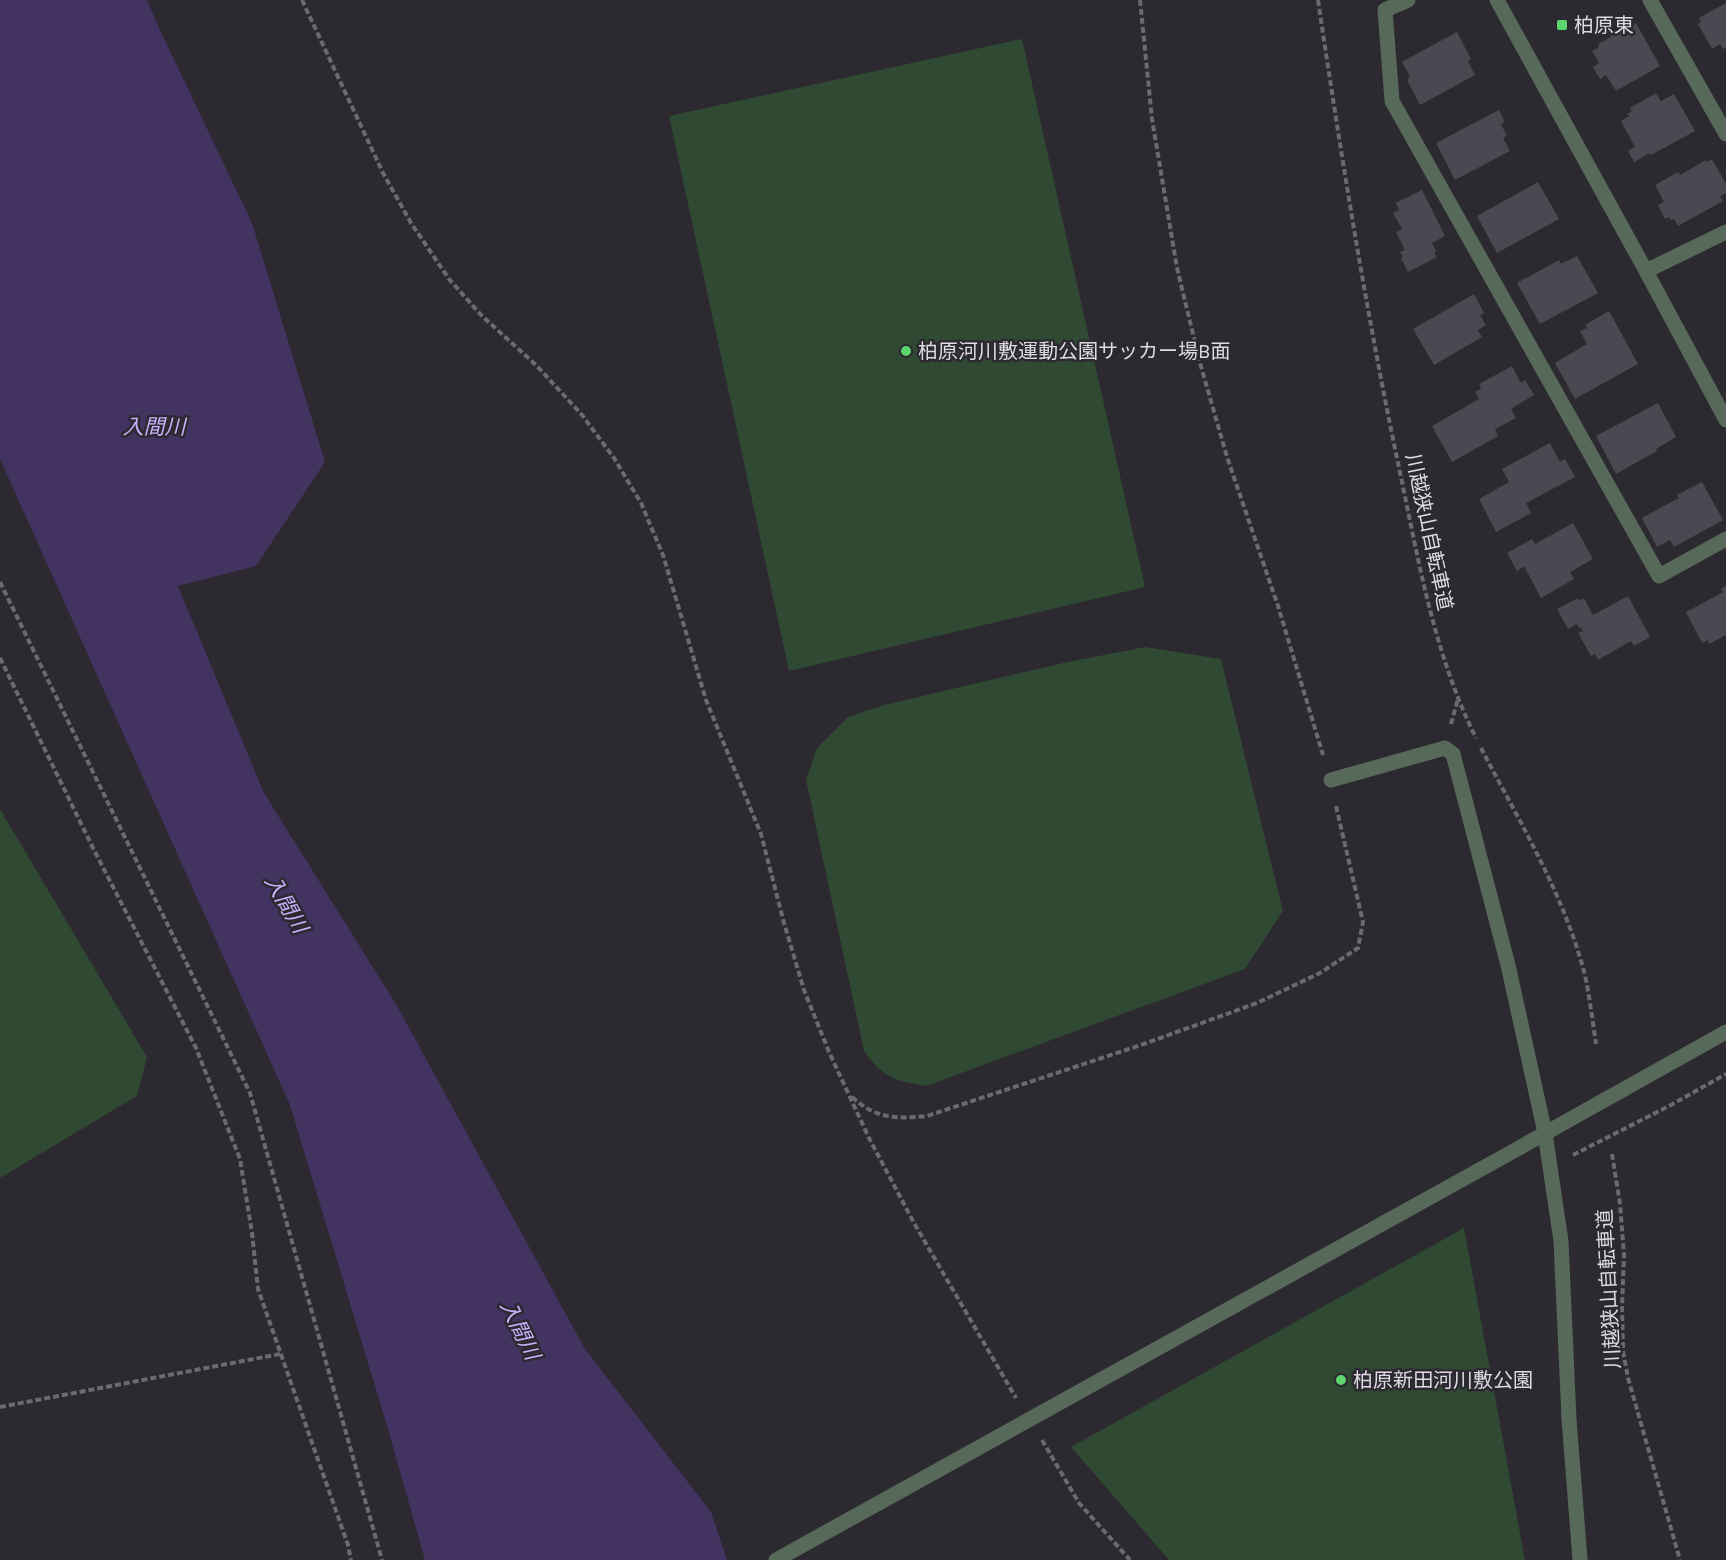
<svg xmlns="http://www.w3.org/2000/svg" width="1726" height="1560" font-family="Karla,'Noto Sans JP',sans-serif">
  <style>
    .green { fill: #304932 }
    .water { fill: #433360 }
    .building { fill: #4b4851 }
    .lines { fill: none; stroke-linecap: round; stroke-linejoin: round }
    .path { stroke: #6c6a70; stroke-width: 4; stroke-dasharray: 6 3; stroke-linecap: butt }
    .minor { stroke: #576958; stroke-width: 15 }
    .minor-bridge { stroke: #576958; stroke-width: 15 }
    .poi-dot { fill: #5bd56e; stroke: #2c2931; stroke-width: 2 }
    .labels { text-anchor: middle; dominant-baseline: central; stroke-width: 5; stroke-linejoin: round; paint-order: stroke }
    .poi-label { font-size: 20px; fill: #dcdbe0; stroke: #2c2931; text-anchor: start }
    .street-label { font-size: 20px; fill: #dcdbe0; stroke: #2c2931 }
    .water-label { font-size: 21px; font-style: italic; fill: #cab0fb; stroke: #2c2931 }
  </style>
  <rect width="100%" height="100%" fill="#2c2931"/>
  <path class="green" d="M1022,39L1145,587L789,671L669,116Z
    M1145,647L1221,659L1283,911L1245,969L926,1086C895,1081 883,1078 864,1051L806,780L817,748L848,717L884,705L1063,663Z
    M0,809L147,1057L137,1096L0,1178Z
    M1464,1228L1525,1560H1169L1071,1447Z"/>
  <path class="water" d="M0,0H147L160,30L252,223L325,462L256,566L178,586L264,793L397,1006L585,1349L711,1512L727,1560H425L388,1429L290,1105L0,459Z"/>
  <path class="building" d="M1726,3V48L1723,49L1720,44L1712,49L1698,24L1701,22L1699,18Z
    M1631,21L1633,25L1636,23L1660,66L1616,91L1606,75L1600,79L1593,67L1599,63L1592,51L1599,47L1598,44L1611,37L1609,33Z
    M1457,32L1471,59L1468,61L1475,75L1420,105L1407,80L1410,77L1402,62Z
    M1656,93L1661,101L1674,94L1695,131L1651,155L1650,153L1634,162L1628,151L1635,147L1621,121L1629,116L1627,114L1632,111L1630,108Z
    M1499,110L1505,122L1501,124L1507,136L1503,138L1510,151L1455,180L1436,143Z
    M1712,159L1726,184V193L1720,196L1723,201L1678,226L1674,219L1671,220L1669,217L1665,219L1658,205L1664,202L1655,185L1678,172L1680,175L1706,160L1707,162Z
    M1538,182L1559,219L1497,253L1477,216Z
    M1422,190L1445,236L1432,243L1436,251L1434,253L1437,257L1408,272L1401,258L1403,257L1400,252L1405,250L1396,232L1402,229L1393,213L1399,210L1396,203Z
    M1577,256L1598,293L1540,324L1517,283L1559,260L1561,264Z
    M1474,294L1484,313L1480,315L1486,325L1478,330L1482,337L1434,365L1413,329Z
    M1609,311L1638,364L1575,399L1555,363L1587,344L1580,331L1587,328L1585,325Z
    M1512,366L1521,383L1525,380L1534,395L1511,409L1516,418L1495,429L1498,436L1452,462L1432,426L1479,399L1475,392L1481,389L1479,384Z
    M1658,403L1676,437L1656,449L1657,451L1616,474L1596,436Z
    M1550,443L1560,462L1565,459L1575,477L1526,503L1531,513L1496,532L1479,499L1509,482L1502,469Z
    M1702,482L1723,520L1674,547L1670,540L1657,547L1642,518L1679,498L1677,495Z
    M1573,523L1593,559L1570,572L1574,579L1541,598L1524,566L1517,571L1507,553L1532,539L1535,544Z
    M1726,586V635L1709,644L1708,640L1702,643L1686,612L1723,592L1721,589Z
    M1628,596L1650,637L1634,646L1631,641L1598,660L1595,654L1591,656L1578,633L1583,631L1580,627L1579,628L1577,624L1568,629L1557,609L1578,598L1580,601L1584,598L1593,615Z"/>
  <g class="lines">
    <path class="path" d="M302,0L383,173L411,223L449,279L482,316L536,365L582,415L614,458L641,503L663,555L706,700L761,834L784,923L804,990L829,1052L869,1138L914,1223L1016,1398
      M1140,0L1152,119L1177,268L1200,363L1227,457L1278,606L1323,755
      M1318,0C1342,162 1368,323 1402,482C1420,569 1436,658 1476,738
      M0,582L250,1093L382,1560
      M0,658L93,848L196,1048L240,1159L252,1233L258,1289L348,1545L351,1560
      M1451,724L1458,699
      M1481,748C1519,821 1567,899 1586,980C1590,1001 1593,1023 1596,1044
      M852,1097C876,1119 896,1119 927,1116L1141,1045L1257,1003L1320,973L1358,948L1363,922L1336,806
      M1612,1154L1620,1204L1624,1255L1622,1308L1623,1351L1628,1378L1680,1560
      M1573,1155L1671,1105L1726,1074
      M0,1407L280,1354
      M1042,1440L1079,1503L1130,1560"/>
    <path class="minor" d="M1408,0L1385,10L1392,101L1659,576L1726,539
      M1497,0L1646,271L1726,420
      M1650,0L1726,134
      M1646,271L1726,232
      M1331,780L1445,748L1453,754L1508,965L1545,1133L1561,1241L1569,1419L1580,1560
      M1519,1148L1726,1032"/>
    <path class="minor-bridge" d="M776,1560L1519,1148"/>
  </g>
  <g class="poi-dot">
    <rect x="1556" y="19" width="12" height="12" rx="3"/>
    <circle cx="906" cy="351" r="6"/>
    <circle cx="1341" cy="1380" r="6"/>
  </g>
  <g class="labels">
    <g class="poi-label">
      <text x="1574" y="25">柏原東</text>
      <text x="918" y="351">柏原河川敷運動公園サッカー場B面</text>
      <text x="1353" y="1380">柏原新田河川敷公園</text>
    </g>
    <g class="street-label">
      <text transform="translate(1429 532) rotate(78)">川越狭山自転車道</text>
      <text transform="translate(1609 1289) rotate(-93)">川越狭山自転車道</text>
    </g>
    <g class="water-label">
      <text x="154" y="427">入間川</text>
      <text transform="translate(286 904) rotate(60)">入間川</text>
      <text transform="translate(520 1330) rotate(64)">入間川</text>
    </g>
  </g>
</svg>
